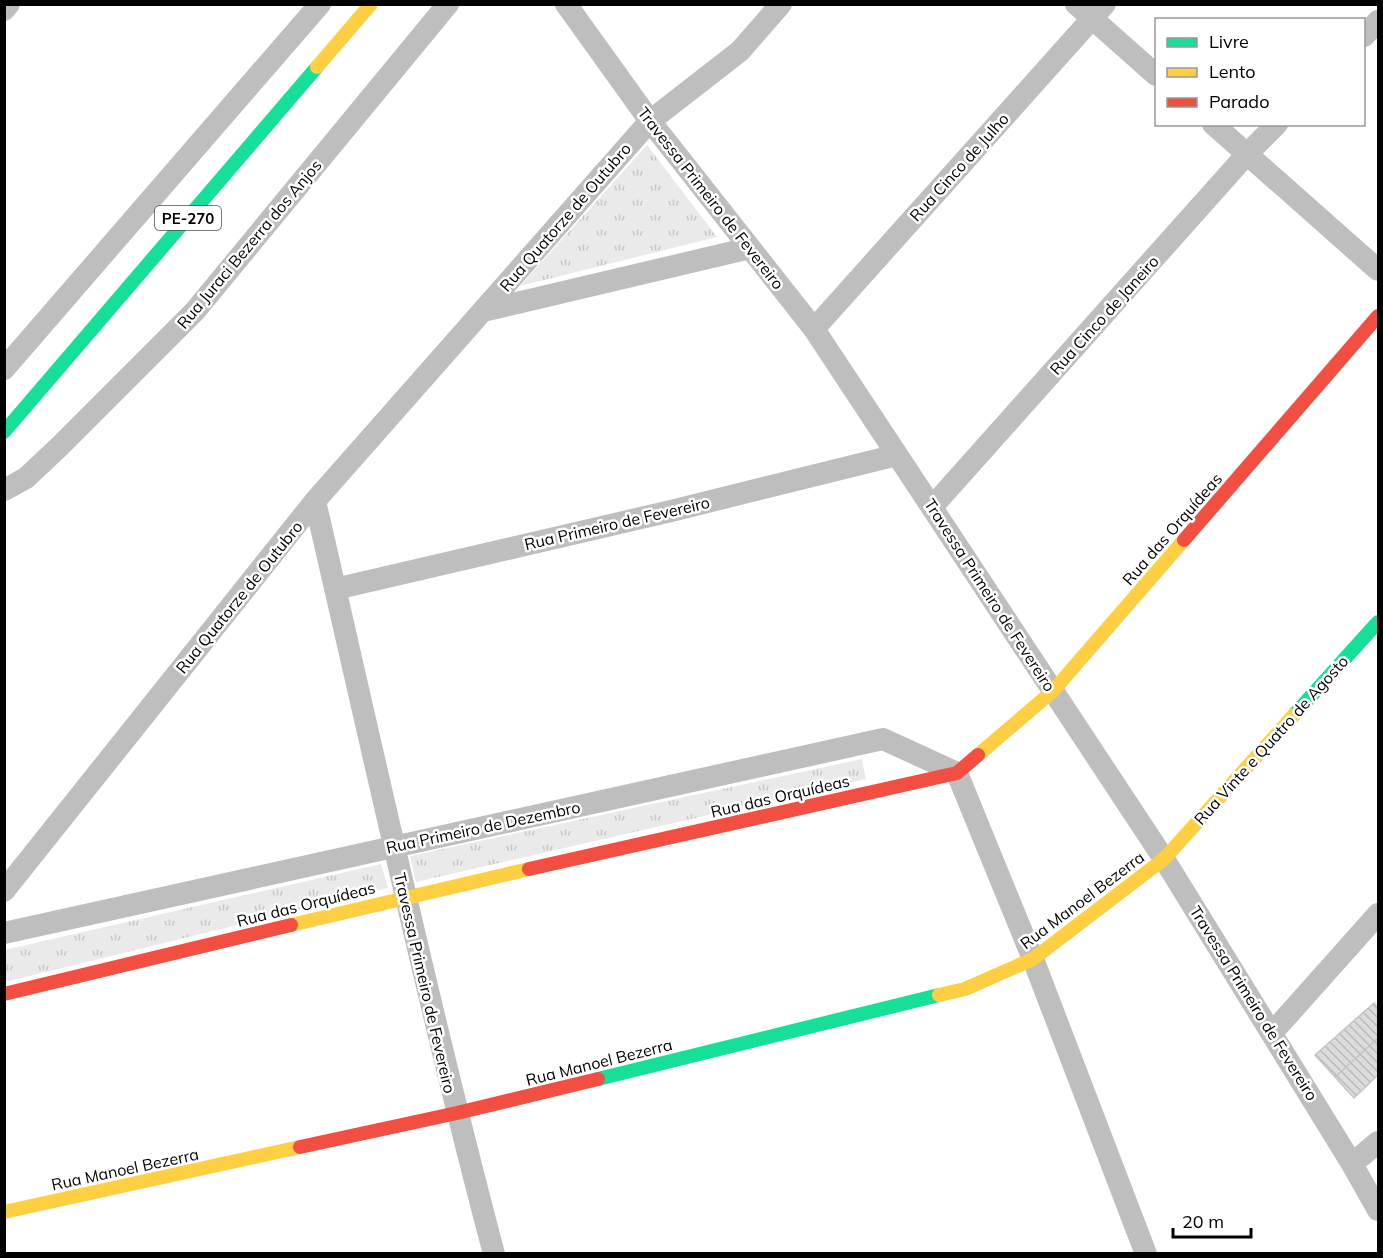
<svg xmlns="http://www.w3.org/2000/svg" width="1383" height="1258" font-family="Mulish,sans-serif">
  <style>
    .park { fill: url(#park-tufts) }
    .building { fill: url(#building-back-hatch); stroke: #c5c5c5; stroke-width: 1.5 }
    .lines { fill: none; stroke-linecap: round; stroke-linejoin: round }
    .street { stroke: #bebebe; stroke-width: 22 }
    .fast { stroke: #16e098; stroke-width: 14 }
    .slow { stroke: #ffcf43; stroke-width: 14 }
    .jam { stroke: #f24e42; stroke-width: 14 }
    .labels { text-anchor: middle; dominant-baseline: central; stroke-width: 5; stroke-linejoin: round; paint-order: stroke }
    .shield { fill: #fff; stroke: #4c4c4c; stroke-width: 1.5 }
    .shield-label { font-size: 15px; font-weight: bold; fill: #000 }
    .street-label { font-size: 16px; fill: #000; stroke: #fff }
  </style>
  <defs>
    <pattern id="park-tufts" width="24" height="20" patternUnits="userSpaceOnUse" patternTransform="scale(1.5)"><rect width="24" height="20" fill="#eaeaea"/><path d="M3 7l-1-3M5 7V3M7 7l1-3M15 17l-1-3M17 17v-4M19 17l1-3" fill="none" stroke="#c7c7c7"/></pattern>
    <pattern id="building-back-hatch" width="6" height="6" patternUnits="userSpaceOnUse" patternTransform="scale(1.5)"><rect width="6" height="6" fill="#dcdcdc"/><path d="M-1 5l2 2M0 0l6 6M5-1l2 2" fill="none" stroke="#bbb"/></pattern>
  </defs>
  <rect width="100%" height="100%" fill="#fff"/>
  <path class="park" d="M647,145L717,237L520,286Z
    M862,759L866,779L416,882L410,856Z
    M381,864L388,888L5,982L4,950Z"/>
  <path class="building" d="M1374,1003L1378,1008V1038L1335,1077L1315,1055Z
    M1378,1038V1075L1354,1098L1335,1077Z"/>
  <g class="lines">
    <path class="street" d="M566,4L650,121L814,329L1164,859L1352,1164L1378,1210
      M1076,4L1156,75
      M4,10L9,4
      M1364,36L1378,21
      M1213,124L1378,270
      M483,311L750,248
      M814,329L1105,4
      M4,369L320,4
      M4,490L26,478L60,446L195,311L448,4
      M315,501C373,752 428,1004 494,1254
      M932,507L1247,154L1277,124
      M335,589L671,511L897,455
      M4,891L315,501L650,121L740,51L781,4
      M4,933L883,739L957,773L1033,959L1146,1254
      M1272,1033L1378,914
      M1352,1164L1378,1142"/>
    <path class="fast" d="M4,432L317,67
      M1294,715L1378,622
      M598,1079L939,995"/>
    <path class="slow" d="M317,67L371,4
      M978,755L1053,691L1184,540
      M291,925L529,869
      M939,995L965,989L1033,959L1164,859L1294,715
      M4,1212L300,1147"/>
    <path class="jam" d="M1184,540L1378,316
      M529,869L957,773L978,755
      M4,994L291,925
      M300,1147L457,1113L598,1079"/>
  </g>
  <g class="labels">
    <rect class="shield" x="155" y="206" width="66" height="24" rx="4.5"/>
    <g class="shield-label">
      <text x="188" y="218">PE-270</text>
    </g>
    <g class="street-label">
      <text transform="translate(959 167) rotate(-48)">Rua Cinco de Julho</text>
      <text transform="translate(711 198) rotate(52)">Travessa Primeiro de Fevereiro</text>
      <text transform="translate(565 217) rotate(-49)">Rua Quatorze de Outubro</text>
      <text transform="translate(249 244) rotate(-50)">Rua Juraci Bezerra dos Anjos</text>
      <text transform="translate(1104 315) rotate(-48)">Rua Cinco de Janeiro</text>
      <text transform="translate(617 523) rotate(-13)">Rua Primeiro de Fevereiro</text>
      <text transform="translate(1172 529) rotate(-49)">Rua das Orquídeas</text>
      <text transform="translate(990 595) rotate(57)">Travessa Primeiro de Fevereiro</text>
      <text transform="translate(239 597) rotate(-51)">Rua Quatorze de Outubro</text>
      <text transform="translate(1271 740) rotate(-48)">Rua Vinte e Quatro de Agosto</text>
      <text transform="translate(780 796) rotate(-13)">Rua das Orquídeas</text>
      <text transform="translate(483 827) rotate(-12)">Rua Primeiro de Dezembro</text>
      <text transform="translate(1082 900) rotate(-37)">Rua Manoel Bezerra</text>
      <text transform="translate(306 904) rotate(-14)">Rua das Orquídeas</text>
      <text transform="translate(425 983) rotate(77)">Travessa Primeiro de Fevereiro</text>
      <text transform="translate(1254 1003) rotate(58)">Travessa Primeiro de Fevereiro</text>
      <text transform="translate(599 1062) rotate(-14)">Rua Manoel Bezerra</text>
      <text transform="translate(125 1169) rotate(-12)">Rua Manoel Bezerra</text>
    </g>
  </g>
  <rect width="1383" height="1258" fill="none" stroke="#000000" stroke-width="12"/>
  <rect x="1155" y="18" width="210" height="108" fill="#ffffff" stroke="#999999" stroke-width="1.5"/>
  <rect x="1167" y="38" width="30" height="9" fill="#16e098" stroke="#999999" stroke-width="1.5"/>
  <text x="1209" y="48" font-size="18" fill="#000000">Livre</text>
  <rect x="1167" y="68" width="30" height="9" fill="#ffcf43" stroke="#999999" stroke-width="1.5"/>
  <text x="1209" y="78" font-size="18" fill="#000000">Lento</text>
  <rect x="1167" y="98" width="30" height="9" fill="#f24e42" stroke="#999999" stroke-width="1.5"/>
  <text x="1209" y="108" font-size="18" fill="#000000">Parado</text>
  <path d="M1173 1228v9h78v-9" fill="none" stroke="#000000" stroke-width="3"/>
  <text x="1182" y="1228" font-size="18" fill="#000000" stroke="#ffffff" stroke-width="4.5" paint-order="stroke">20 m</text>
</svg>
